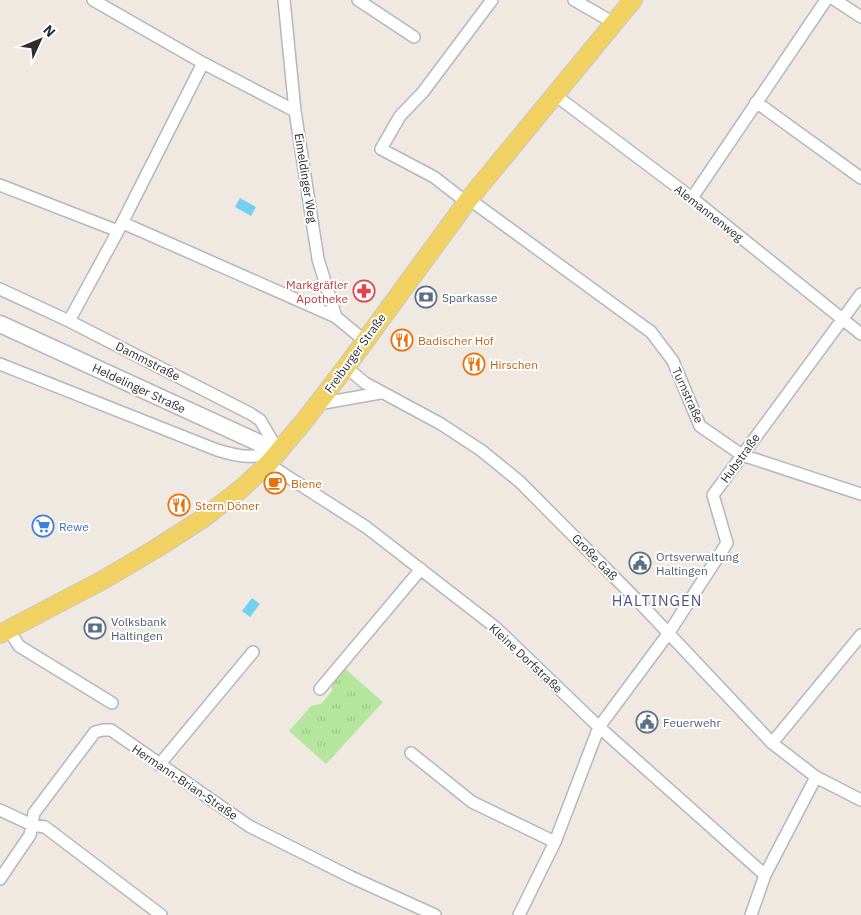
<svg xmlns="http://www.w3.org/2000/svg" width="861" height="915" font-family="'IBM Plex Sans',sans-serif">
  <style>
    .park { fill: url(#park-tufts) }
    .water { fill: #75cff0 }
    .lines { fill: none; stroke-linecap: round; stroke-linejoin: round }
    .street-casing { stroke: #b4b7c1; stroke-width: 14 }
    .secondary-casing { stroke: #b4b7c1; stroke-width: 19 }
    .primary-casing { stroke: #c9c9c9; stroke-width: 20 }
    .street { stroke: #fff; stroke-width: 11 }
    .secondary { stroke: #fff; stroke-width: 16 }
    .primary { stroke: #f2d163; stroke-width: 18 }
    .labels { text-anchor: middle; dominant-baseline: central; stroke-width: 4; stroke-linejoin: round; paint-order: stroke }
    .street-label { font-size: 12px; fill: #2e2e2e; stroke: #fff }
    .health-label { font-size: 12px; fill: #be3a42; stroke: #fff; text-anchor: end }
    .service-label { font-size: 12px; fill: #4e5e75; stroke: #fff; text-anchor: start }
    .food-label { font-size: 12px; fill: #c56008; stroke: #fff; text-anchor: start }
    .shop-label { font-size: 12px; fill: #366cbe; stroke: #fff; text-anchor: start }
    .quarter-label { font-size: 15px; letter-spacing: 1px; fill: #4d5680; stroke: #fff }
  </style>
  <defs>
    <pattern id="park-tufts" width="24" height="20" patternUnits="userSpaceOnUse" patternTransform="scale(1.25)"><rect width="24" height="20" fill="#b6e59e"/><path d="M3 7l-1-3M5 7V3M7 7l1-3M15 17l-1-3M17 17v-4M19 17l1-3" fill="none" stroke="#9dc588"/></pattern>
  </defs>
  <rect width="100%" height="100%" fill="#efe9e1"/>
  <path class="park" d="M342,666L383,702L326,764L289,731L311,706L321,704L332,691V678Z"/>
  <path class="water" d="M240,198L256,207L251,216L235,207Z
    M252,598L260,604L250,617L242,611Z"/>
  <g class="lines">
    <g class="street-casing">
      <path id="street" d="M93,0L203,63L295,111
        M284,0L295,111L318,259L336,317L365,341
        M358,0L414,37
        M492,0L423,92L400,116L381,149L434,177L461,198L469,199L651,332L673,361L700,426L742,455L861,494
        M574,0L614,23
        M835,0L861,17
        M555,95L692,198L861,334
        M756,102L861,178
        M0,185L118,231
        M692,198L826,0
        M123,223L336,317
        M0,289L69,321L251,414L260,420L279,452C251,458 243,458 217,450L0,364
        M69,321L118,231L203,63
        M346,367L365,383L441,424L482,451L520,482L640,603L772,743L816,777L861,800
        M318,404L380,393
        M268,464L366,527L495,627L599,727L765,875L751,915
        M9,630L19,646L112,703
        M320,689L421,569
        M772,743L861,635
        M411,753L472,802L555,842
        M159,765L253,652
        M0,810L32,825L45,827L161,915
        M765,875L816,777
        M0,879L30,835L34,813L95,732L103,730H111L249,826L351,877L435,915
        M519,915L555,842L599,727L668,634L727,543L713,495L861,294"/>
    </g>
    <g class="secondary-casing">
      <path id="secondary" d="M0,324L279,452"/>
    </g>
    <g class="primary-casing">
      <path id="primary" d="M0,634L103,580L157,548L202,519L241,489L268,464L305,420L346,367L469,199L633,0"/>
    </g>
    <use href="#street" class="street"/>
    <use href="#secondary" class="secondary"/>
    <use href="#primary" class="primary"/>
  </g>
  <defs>
    <g id="pharmacy-ring" transform="scale(1.125)"><circle r="9.5" fill="#fff" stroke="#e0444e" stroke-width="1.5"/><path d="M-2-6h4v4h4v4h-4v4h-4v-4h-4v-4h4Z" fill="#e0444e"/></g>
    <g id="bank-ring" transform="scale(1.125)"><circle r="9.5" fill="#fff" stroke="#5c6f8a" stroke-width="1.5"/><path d="M-6-4H6V4H-6ZM0-2.3a2.3 2.3 0 1 0 0 4.6a2.3 2.3 0 1 0 0-4.6Z" fill="#5c6f8a"/></g>
    <g id="restaurant-ring" transform="scale(1.125)"><circle r="9.5" fill="#fff" stroke="#e8710a" stroke-width="1.5"/><path d="M-5-6h1v4h1v-4h1v4h1v-4h1v5L-1.5 .5V6h-2V.5L-5-1ZM5-6V6H3V1.5H1.5Q1.5-4 5-6Z" fill="#e8710a"/></g>
    <g id="cafe-ring" transform="scale(1.125)"><circle r="9.5" fill="#fff" stroke="#e8710a" stroke-width="1.5"/><path d="M-5.5-4.5H6V0H3Q3 3.5 0 3.5H-2.5Q-5.5 3.5-5.5 0ZM3-3.2v2h1.7v-2ZM-6 4.5H4V6H-6Z" fill="#e8710a"/></g>
    <g id="supermarket-ring" transform="scale(1.125)"><circle r="9.5" fill="#fff" stroke="#3f7fe0" stroke-width="1.5"/><path d="M-6-5.5h2.5l.6 2H6L4.5 2H-2.5L-4.4-4H-6ZM-1.5 3.2a1.3 1.3 0 1 0 .1 0ZM3 3.2a1.3 1.3 0 1 0 .1 0Z" fill="#3f7fe0"/></g>
    <g id="civic-ring" transform="scale(1.125)"><circle r="9.5" fill="#fff" stroke="#5c6f8a" stroke-width="1.5"/><path d="M-.6-6.5H3V-4.5H.6V-3L4-1V1h2V6H-6V1h2V-1L-.6-3ZM-1.2 2.5V6h2.4V2.5Z" fill="#5c6f8a"/></g>
  </defs>
  <g fill-rule="evenodd">
    <use href="#pharmacy-ring" x="364" y="291"/>
    <use href="#bank-ring" x="426" y="297"/>
    <use href="#restaurant-ring" x="402" y="340"/>
    <use href="#restaurant-ring" x="474" y="364"/>
    <use href="#cafe-ring" x="275" y="483"/>
    <use href="#restaurant-ring" x="179" y="505"/>
    <use href="#supermarket-ring" x="43" y="526"/>
    <use href="#civic-ring" x="640" y="563"/>
    <use href="#bank-ring" x="95" y="628"/>
    <use href="#civic-ring" x="647" y="722"/>
  </g>
  <g class="labels">
    <g class="street-label">
      <text transform="translate(306 178) rotate(81)">Eimeldinger Weg</text>
      <text transform="translate(709 213) rotate(38)">Alemannenweg</text>
      <text transform="translate(355 353) rotate(-54)">Freiburger Straße</text>
      <text transform="translate(148 361) rotate(27)">Dammstraße</text>
      <text transform="translate(139 388) rotate(25)">Heldelinger Straße</text>
      <text transform="translate(688 395) rotate(66)">Turnstraße</text>
      <text transform="translate(740 458) rotate(-54)">Hubstraße</text>
      <text transform="translate(595 557) rotate(46)">Große Gaß</text>
      <text transform="translate(526 658) rotate(43)">Kleine Dorfstraße</text>
      <text transform="translate(185 782) rotate(34)">Hermann-Brian-Straße</text>
    </g>
    <g class="health-label">
      <text x="348" y="284">Markgräfler<tspan x="348" dy="14">Apotheke</tspan></text>
    </g>
    <g class="service-label">
      <text x="442" y="297">Sparkasse</text>
      <text x="656" y="556">Ortsverwaltung<tspan x="656" dy="14">Haltingen</tspan></text>
      <text x="111" y="621">Volksbank<tspan x="111" dy="14">Haltingen</tspan></text>
      <text x="663" y="722">Feuerwehr</text>
    </g>
    <g class="food-label">
      <text x="418" y="340">Badischer Hof</text>
      <text x="490" y="364">Hirschen</text>
      <text x="291" y="483">Biene</text>
      <text x="195" y="505">Stern Döner</text>
    </g>
    <g class="shop-label">
      <text x="59" y="526">Rewe</text>
    </g>
    <g class="quarter-label">
      <text x="657" y="600">HALTINGEN</text>
    </g>
  </g>
  <g transform="translate(40 40) rotate(46)" stroke="#ffffff" stroke-width="4" paint-order="stroke">
  <path d="M0-4L9 19L0 12L-9 19Z" fill="#2e2e2e"/>
  <text y="-8" font-size="14" font-weight="bold" text-anchor="middle" fill="#2e2e2e">N</text>
  </g>
</svg>
